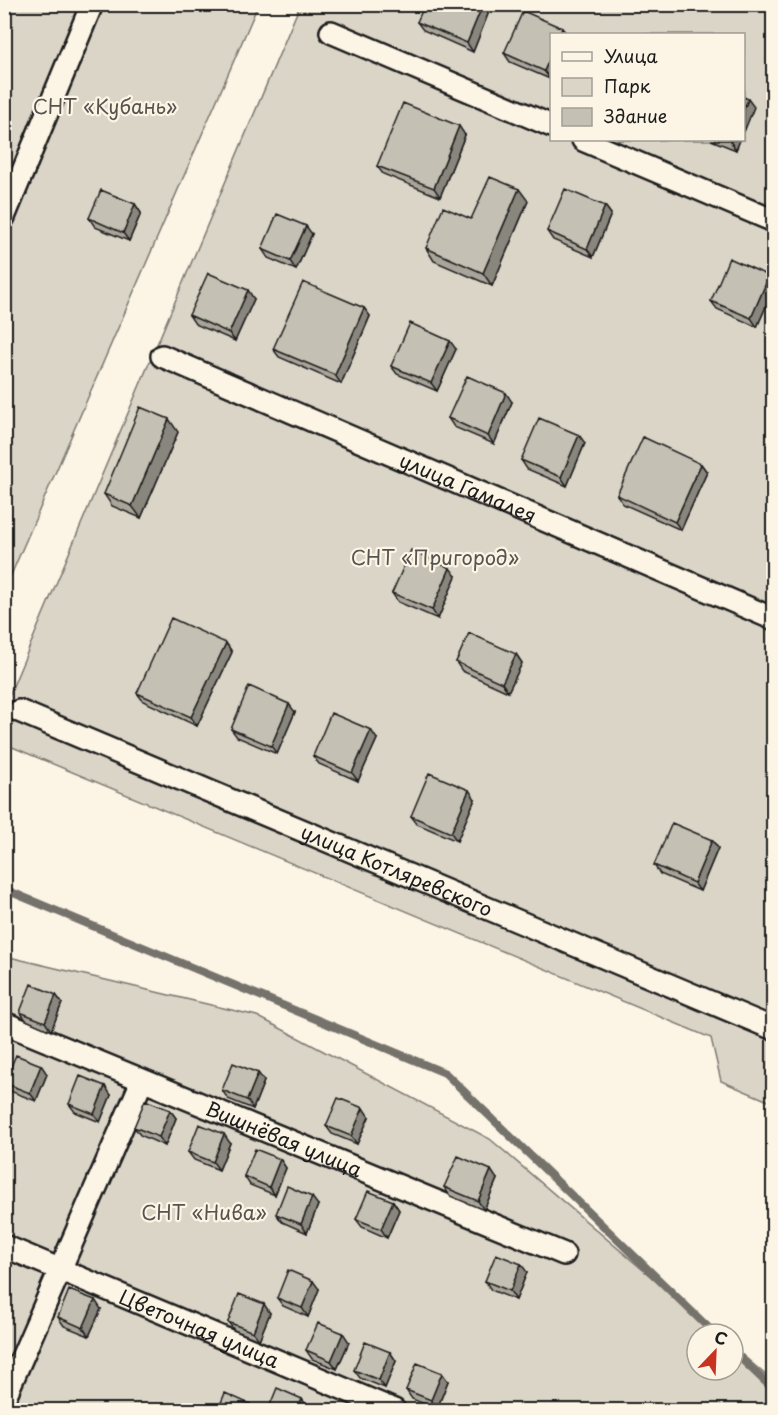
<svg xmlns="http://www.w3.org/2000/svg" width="778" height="1415" font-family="'Playpen Sans',sans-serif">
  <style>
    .green { fill: #dbd5c8; stroke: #7c7872; stroke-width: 1.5; fill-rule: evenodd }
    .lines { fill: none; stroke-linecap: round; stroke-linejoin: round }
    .stream { stroke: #75726c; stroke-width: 8 }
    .minor-casing { stroke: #1c1c1c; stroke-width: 26 }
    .minor { stroke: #fcf5e5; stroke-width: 21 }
    .wall { fill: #a9a59a; stroke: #1c1c1c; stroke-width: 1.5 }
    .shaded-wall { fill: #89867d; stroke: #1c1c1c; stroke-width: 1.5 }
    .building { fill: #c4c0b3; stroke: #1c1c1c; stroke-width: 1.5 }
    .labels { text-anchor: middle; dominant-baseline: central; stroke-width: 4.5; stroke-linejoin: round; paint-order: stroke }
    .park-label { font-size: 20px; fill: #555450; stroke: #fcf5e5 }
    .street-label { font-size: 20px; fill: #1c1c1c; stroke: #fcf5e5 }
  </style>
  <rect width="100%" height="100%" fill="#fcf5e5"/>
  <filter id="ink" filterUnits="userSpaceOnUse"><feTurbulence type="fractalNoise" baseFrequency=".0167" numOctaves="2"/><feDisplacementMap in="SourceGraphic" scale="12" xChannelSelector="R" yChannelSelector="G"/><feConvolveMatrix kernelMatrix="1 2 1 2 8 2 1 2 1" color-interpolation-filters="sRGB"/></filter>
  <g filter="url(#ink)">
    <path class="green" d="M5,5H258L5,589Z
      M300,5H773V1103L721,1081L711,1038L5,744V705ZM552,34H744V140H552Z
      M5,956L257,1016L490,1139L718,1334H697V1370H733V1347L774,1382L773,1410H5Z"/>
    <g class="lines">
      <path class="stream" d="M4,889L445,1073L715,1334
        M733,1351L774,1390"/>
      <g class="minor-casing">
        <g id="minor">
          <path d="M331,32L552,126"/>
          <path d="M583,140L774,221"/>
          <path d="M4,217L92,4"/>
          <path id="s1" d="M162,356L774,619"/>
          <path id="s2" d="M19,711L774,1029"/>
          <path id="s3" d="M4,1023L564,1254"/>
          <path id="s4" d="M4,1246L394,1410"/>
          <path d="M4,1399L142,1081"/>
        </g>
      </g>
      <use href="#minor" class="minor"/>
    </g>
    <path class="wall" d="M492,4L473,52L423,30L417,22Z
      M552,34V76L550,79L510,62L504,53Z
      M465,135L440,197L383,174L377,166Z
      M711,140H740L736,150Z
      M528,201L492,286L434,261L426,248L471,219Z
      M135,204L141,213L129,241L95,227L89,218Z
      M605,206L611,214L593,257L553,240L547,231Z
      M312,234L296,270L268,258L262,249Z
      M769,276L774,282V288L757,327L717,309L711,301Z
      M254,299L235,341L195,324L189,315Z
      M364,308L370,316L341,384L279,357L273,349Z
      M456,349L437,391L397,374L391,366Z
      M512,402L494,444L454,427L448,418Z
      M178,432L141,518L112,506L104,494Z
      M585,443L567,486L527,469L521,460Z
      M701,464L707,472L681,530L623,504L617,495Z
      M456,576L438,619L398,602L392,593Z
      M226,643L232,652L197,726L143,701L137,693Z
      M516,654L522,663L508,692L462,671L456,662Z
      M295,712L277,754L237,737L231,729Z
      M377,739L358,781L319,764L313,756Z
      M475,799L457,841L417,824L411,816Z
      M712,840L718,848L700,891L660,874L654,865Z
      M56,995L62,1003L51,1031L26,1020L20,1012Z
      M258,1073L264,1081L253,1109L228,1099L222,1090Z
      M47,1074L36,1101L10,1091L4,1083Z
      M111,1095L100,1122L75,1112L69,1104Z
      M170,1110L176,1118L165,1146L140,1135L134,1127Z
      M369,1117L357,1144L332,1134L326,1126Z
      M230,1143L219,1170L194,1160L188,1152Z
      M280,1159L286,1168L275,1195L250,1185L244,1176Z
      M497,1179L484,1210L450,1196L444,1187Z
      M393,1201L399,1210L387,1238L362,1227L356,1219Z
      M318,1205L307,1233L282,1222L276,1214Z
      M527,1272L516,1300L491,1290L485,1281Z
      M319,1289L308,1317L283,1306L277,1298Z
      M101,1309L89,1336L64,1326L58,1317Z
      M270,1313L259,1340L234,1330L228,1322Z
      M349,1342L337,1369L312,1359L306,1350Z
      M390,1352L396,1361L385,1388L360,1378L354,1370Z
      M448,1381L437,1409L412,1399L406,1390Z"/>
    <path class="shaded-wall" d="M483,4H492L473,52L467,43Z
      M562,28L567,34H560Z
      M552,53V76L550,79L544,71Z
      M748,99L754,107L744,132V109Z
      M459,126L465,135L440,197L434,188Z
      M730,140H740L736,150L730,141Z
      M519,189L528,201L492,286L483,273Z
      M135,204L141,213L129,241L123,233Z
      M605,206L611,214L593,257L587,249Z
      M306,226L312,234L296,270L290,261Z
      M769,276L774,282V288L757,327L751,318Z
      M248,290L254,299L235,341L229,333Z
      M364,308L370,316L341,384L335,375Z
      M450,341L456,349L437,391L431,383Z
      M506,393L512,402L494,444L488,436Z
      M169,419L178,432L141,518L132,506Z
      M579,435L585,443L567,486L561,477Z
      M701,464L707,472L681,530L675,522Z
      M450,568L456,576L438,619L432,610Z
      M226,643L232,652L197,726L191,717Z
      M516,654L522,663L508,692L502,683Z
      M289,704L295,712L277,754L271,746Z
      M371,730L377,739L358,781L352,773Z
      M469,790L475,799L457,841L451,833Z
      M712,840L718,848L700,891L694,883Z
      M56,995L62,1003L51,1031L45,1022Z
      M41,1065L47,1074L36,1101L30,1093Z
      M258,1073L264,1081L253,1109L247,1100Z
      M105,1086L111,1095L100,1122L94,1114Z
      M363,1108L369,1117L357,1144L351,1136Z
      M170,1110L176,1118L165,1146L159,1137Z
      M224,1134L230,1143L219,1170L213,1162Z
      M280,1159L286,1168L275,1195L269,1187Z
      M491,1170L497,1179L484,1210L478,1201Z
      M312,1197L318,1205L307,1233L301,1224Z
      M393,1201L399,1210L387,1238L381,1229Z
      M521,1264L527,1272L516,1300L510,1291Z
      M313,1281L319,1289L308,1317L302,1308Z
      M95,1300L101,1309L89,1336L83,1328Z
      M264,1304L270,1313L259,1340L253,1332Z
      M343,1333L349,1342L337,1369L331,1361Z
      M390,1352L396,1361L385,1388L379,1380Z
      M442,1373L448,1381L437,1409L431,1400Z
      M302,1399L308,1407L307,1410H297Z
      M250,1404L255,1410H247Z"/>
    <path class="building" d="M425,4H483L467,43L417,22Z
      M523,11L562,28L560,34H552V53L544,71L504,53Z
      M744,97L748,99L744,109Z
      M403,103L459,126L434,188L377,166Z
      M490,177L519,189L483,273L426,248L443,207L471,219Z
      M565,189L605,206L587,249L547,231Z
      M101,190L135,204L123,233L89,218Z
      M277,214L306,226L290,261L262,249Z
      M729,258L769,276L751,318L711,301Z
      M208,273L248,290L229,333L189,315Z
      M303,282L364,308L335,375L273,349Z
      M410,323L450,341L431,383L391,366Z
      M467,376L506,393L488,436L448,418Z
      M140,407L169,419L132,506L104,494Z
      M539,418L579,435L561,477L521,460Z
      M643,437L701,464L675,522L617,495Z
      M411,550L450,568L432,610L392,593Z
      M171,618L226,643L191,717L137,693Z
      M469,633L516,654L502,683L456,662Z
      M249,686L289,704L271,746L231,729Z
      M331,713L371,730L352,773L313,756Z
      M429,773L469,790L451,833L411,816Z
      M672,823L712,840L694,883L654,865Z
      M31,984L56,995L45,1022L20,1012Z
      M16,1055L41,1065L30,1093L4,1083Z
      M233,1063L258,1073L247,1100L222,1090Z
      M80,1076L105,1086L94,1114L69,1104Z
      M338,1098L363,1108L351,1136L326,1126Z
      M145,1100L170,1110L159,1137L134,1127Z
      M199,1124L224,1134L213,1162L188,1152Z
      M255,1149L280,1159L269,1187L244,1176Z
      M458,1156L491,1170L478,1201L444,1187Z
      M287,1186L312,1197L301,1224L276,1214Z
      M368,1191L393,1201L381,1229L356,1219Z
      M496,1254L521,1264L510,1291L485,1281Z
      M288,1270L313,1281L302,1308L277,1298Z
      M69,1290L95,1300L83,1328L58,1317Z
      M239,1294L264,1304L253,1332L228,1322Z
      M318,1323L343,1333L331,1361L306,1350Z
      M365,1342L390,1352L379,1380L354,1370Z
      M417,1363L442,1373L431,1400L406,1390Z
      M277,1388L302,1399L297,1410H268Z
      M225,1393L250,1404L247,1410H218Z
      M9,1407L16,1410H7Z"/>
  </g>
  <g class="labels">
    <g class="park-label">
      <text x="105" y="106">СНТ «Кубань»</text>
      <text x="435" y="557">СНТ «Пригород»</text>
      <text x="204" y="1212">СНТ «Нива»</text>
    </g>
    <g class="street-label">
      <text stroke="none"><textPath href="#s1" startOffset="333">улица Гамалея</textPath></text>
      <text stroke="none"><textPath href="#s2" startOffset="410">улица Котляревского</textPath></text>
      <text stroke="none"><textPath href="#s3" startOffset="303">Вишнёвая улица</textPath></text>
      <text stroke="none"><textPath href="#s4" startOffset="212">Цветочная улица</textPath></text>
    </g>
  </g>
  <rect width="778" height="1415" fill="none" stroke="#fcf5e5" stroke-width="24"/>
  <rect x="12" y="12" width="754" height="1391" fill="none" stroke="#1c1c1c" stroke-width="2" filter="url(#ink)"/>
  <rect x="550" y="33" width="195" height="108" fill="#fcf5e5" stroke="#a29e95" stroke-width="1.5"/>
  <rect x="562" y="52" width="30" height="9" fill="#fcf5e5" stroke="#a29e95" stroke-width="1.5"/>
  <text x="604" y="63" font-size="18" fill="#1c1c1c">Улица</text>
  <rect x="562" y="78" width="30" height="18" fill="#dbd5c8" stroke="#a29e95" stroke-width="1.5"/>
  <text x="604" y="93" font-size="18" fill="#1c1c1c">Парк</text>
  <rect x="562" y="108" width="30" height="18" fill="#c4c0b3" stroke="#a29e95" stroke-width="1.5"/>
  <text x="604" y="123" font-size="18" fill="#1c1c1c">Здание</text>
  <g transform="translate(715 1352) rotate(23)"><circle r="28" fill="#fcf5e5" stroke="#a29e95" stroke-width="1.5"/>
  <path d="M0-4.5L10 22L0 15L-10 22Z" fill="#c8321e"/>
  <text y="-9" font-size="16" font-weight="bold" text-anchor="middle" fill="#1c1c1c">С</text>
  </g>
</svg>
